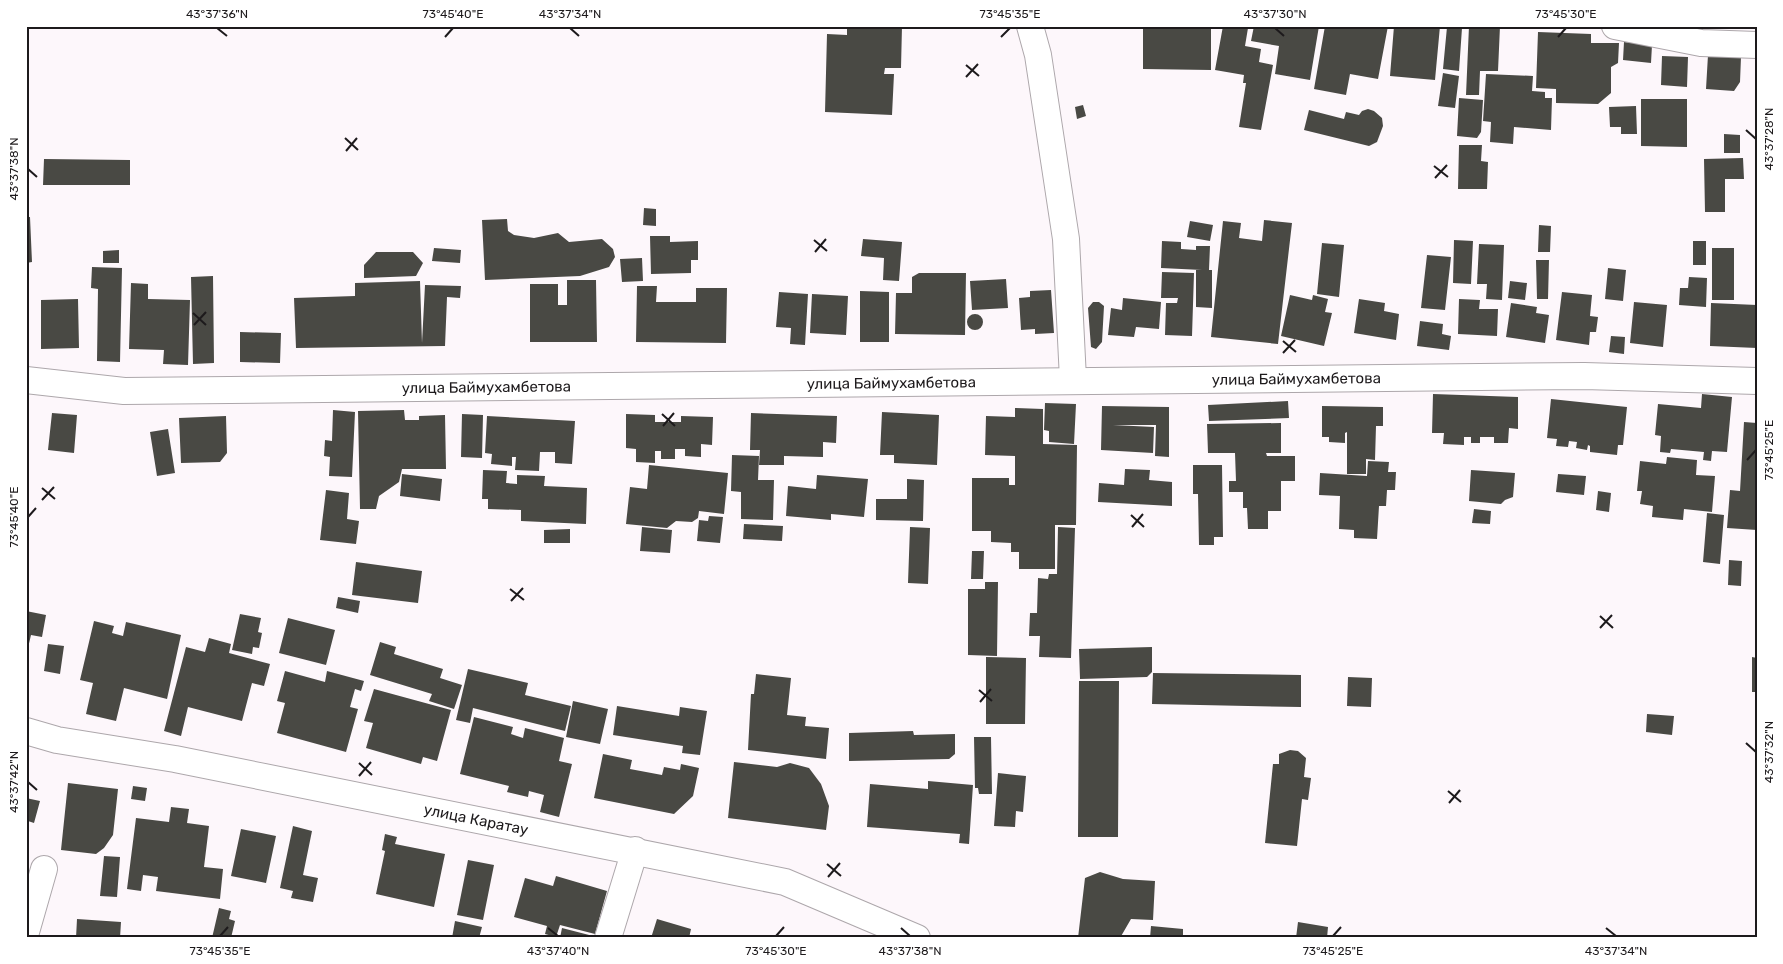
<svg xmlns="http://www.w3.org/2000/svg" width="1783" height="964" font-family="Rubik,sans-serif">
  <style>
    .building { fill: #494944 }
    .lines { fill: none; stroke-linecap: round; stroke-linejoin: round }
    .minor-casing { stroke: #ada7ab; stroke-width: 28 }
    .minor { stroke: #fff; stroke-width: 26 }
    .ticks { fill: none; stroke: #1d1a1c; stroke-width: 2 }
    .labels { text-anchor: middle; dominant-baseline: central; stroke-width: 5; stroke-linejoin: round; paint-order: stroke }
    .street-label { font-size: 15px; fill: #1d1a1c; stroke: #fff }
    .neatline { fill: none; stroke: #1d1a1c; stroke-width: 2 }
    .ticks-label { font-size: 12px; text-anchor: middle; fill: #1d1a1c }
  </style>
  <rect width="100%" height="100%" fill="#fdf7fb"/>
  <path class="building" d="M875,26H902L901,68H885L884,74H894L892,115L825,112L827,34L847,35V27L875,28Z
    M1143,26H1211V70L1143,69Z
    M1223,26L1248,28L1245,46L1261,49L1259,62L1273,65L1261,130L1239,127L1246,83H1243L1244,75L1215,70Z
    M1254,26H1319L1310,80L1275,74L1279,46L1251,41Z
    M1325,26H1388L1378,79L1350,74L1346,95L1314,89Z
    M1394,26H1440L1435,80L1390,76Z
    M1469,26H1500L1498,71H1480L1479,95H1466Z
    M1447,27L1462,28L1459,71L1443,69Z
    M1538,32L1591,34V43H1619L1618,63L1611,67V93L1598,104L1556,103V89L1536,88Z
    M1624,42L1652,45L1651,63L1623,60Z
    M1708,55L1741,57L1740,82L1734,91L1706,89Z
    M1662,56L1688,57L1687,87L1661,85Z
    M1443,73L1459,76L1455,108L1438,106Z
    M1486,74L1533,76L1532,91L1545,92V98H1552L1551,130L1514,127L1513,144L1490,142L1491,122L1483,121Z
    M1459,98L1483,100L1481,132L1477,138L1457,136Z
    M1641,99H1687V147L1641,146Z
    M1083,105L1086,116L1077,119L1075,107Z
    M1636,106L1637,134H1621V127H1610L1609,107Z
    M1368,109L1374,111L1382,118L1383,126L1377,142L1369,146L1304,130L1309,110L1344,119L1346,112L1359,115L1362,111Z
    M1724,134L1740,135V153H1724Z
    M1459,145H1482L1481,161L1488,162L1487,189H1458Z
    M1743,158L1744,179H1725V212H1705L1704,159Z
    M44,159L130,160V185H43Z
    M644,208L656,209V226L643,225Z
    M26,217H30L32,262L26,263Z
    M507,219L508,231L514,235L534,238L558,233L569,242L602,239L613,249L615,257L609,267L580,276L485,280L482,220Z
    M1264,220L1292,223L1278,344L1211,337L1223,221L1241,223L1239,238L1262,241Z
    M1190,221L1213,225L1210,241L1187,237Z
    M1539,225L1551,226L1550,252H1538Z
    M650,236H670V242L698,241V260H691V273L651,274Z
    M863,239L902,242L899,281L883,280L884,258L861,256Z
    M1454,240L1473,241L1471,284L1453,283Z
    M1162,241L1181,242V249L1196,250V246H1210L1209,270H1212V308L1196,307V270H1202L1161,268Z
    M1693,241H1706V265H1693Z
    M1322,243L1344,245L1339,297L1317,294Z
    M1479,244L1504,245L1502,300L1486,299L1487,284H1477Z
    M434,248L461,250L460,263L432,261Z
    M1712,248H1734V300H1712Z
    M119,250V263H103V251Z
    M376,252H413L423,263L416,276L364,278V265Z
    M1427,255L1451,257L1445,310L1421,308Z
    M642,258L643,281L622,282L620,259Z
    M1536,260H1549L1548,299H1537Z
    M92,267L122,268L120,362L97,361L98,289L91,288Z
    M1608,268L1626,270L1623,301L1605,299Z
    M1162,272L1194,273L1192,336L1165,335L1166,303H1177L1178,298H1161Z
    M919,273H966L965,335L895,334L896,293H912V277Z
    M213,276L214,363L193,364L191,277Z
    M1689,277L1707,278L1706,307L1679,305L1680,288H1688Z
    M1006,279L1008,308L972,310L970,281Z
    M567,280H596L597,342H530V284H558V305H567Z
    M420,281L422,343L425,285L461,286L460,298L447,297L445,346L296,348L294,298L355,296V283Z
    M1510,281L1527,283L1525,300L1508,298Z
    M131,283L148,284V299L190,300L188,365L163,364L164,350L129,349Z
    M637,286H657L656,302H696V288H727L726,343L636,342Z
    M1051,290L1054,333L1035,334V329L1021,330L1019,298L1030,297V291Z
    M860,291L889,292V342H860Z
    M779,292L808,294L805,345L790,344L791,328L776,327Z
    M1562,292L1592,295L1590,316L1598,317L1596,332H1590L1589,345L1556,340Z
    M812,294L848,296L846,335L810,333Z
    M1290,295L1312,300L1313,295L1328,299L1325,312L1332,313L1324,346L1281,336Z
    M1123,298L1161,302L1159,329L1136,327L1134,337L1108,335L1111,308L1122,310Z
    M78,299L79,348L41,349V300Z
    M1359,299L1385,303L1384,311L1399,314L1396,340L1354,333Z
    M1459,299L1480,300L1479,309H1498L1497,336L1458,334Z
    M1093,302H1099L1104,306L1102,342L1096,349L1091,347L1088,308Z
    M1634,302L1667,305L1663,347L1630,343Z
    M1511,303L1537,307L1536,313L1549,315L1545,343L1506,337Z
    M1711,303L1757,305V348L1710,346Z
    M967 322a8 8 0 1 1 16 0a8 8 0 1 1-16 0Z
    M1420,321L1443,324L1442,334L1451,336L1449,350L1417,346Z
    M240,332L281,333L280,363L240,362Z
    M1611,336L1625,337L1624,354L1609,352Z
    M1433,394L1518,397V429L1509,428L1508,443H1494V437H1480V443H1471V437H1464V445L1443,444L1444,433H1432Z
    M1702,394L1732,397L1727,452L1712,451L1711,461L1703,460L1704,452L1671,449L1670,453L1660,452L1661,436L1655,435L1658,404L1701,408Z
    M1551,399L1627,407L1623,445H1618L1617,455L1590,452V446L1588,445L1587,450L1576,448L1577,442L1569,441L1568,447L1556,446L1557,439L1547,438Z
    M1288,401L1289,418L1209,421L1208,405Z
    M1045,403L1076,404L1074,444L1049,442V431L1044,430Z
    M1102,406L1169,407V457L1155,456L1156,425H1113L1154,427L1153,453L1101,450Z
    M1322,406L1383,407V426H1376L1375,460L1366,459V474H1347V432L1345,433V443L1329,442V437H1322Z
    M1015,408L1043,409V444L1077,445L1076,525H1055V569H1019V552H1011V543L991,542V531H972V478H1009V485H1015V456L985,455L986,416L1015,417Z
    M333,410L355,412L352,477L329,476L330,457L324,456L325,440L332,441Z
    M404,410L405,420H419V416L445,415L446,469H402L399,482L379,496L376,509H360L358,411Z
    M882,412L939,415L937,465L894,463V455H880Z
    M52,413L77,415L74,453L48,450Z
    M751,413L837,416L836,443L823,442V457L784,456V465H759L760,450H750Z
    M462,414L483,415L482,458L461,457Z
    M626,414L655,415V422H681V416L713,417L712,445L701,444V457L685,456V449H675V459H661V451H655V463L636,462V449L626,448Z
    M226,416L227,453L220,462L181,463L179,418Z
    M487,416L575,421L572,464L555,463V452H540L539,471L515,470L516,457H512V466L491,464L492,454L485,453Z
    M1744,422L1757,423V530L1727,528L1730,490L1740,491Z
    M1281,423V453H1266L1267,456H1295V481H1281V511H1268V529H1248L1247,508H1243V492H1229V481H1236L1235,453H1208L1207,424Z
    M168,429L175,473L157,476L150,432Z
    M732,455L759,456L758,480H774L773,520L741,519V492L731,491Z
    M1667,457L1697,460L1696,475L1715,476L1712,512L1684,509L1683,520L1652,517L1653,506L1640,504L1642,491H1637L1640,461L1666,464Z
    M1368,461L1389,462L1388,472H1396L1395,490H1387L1386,506H1379L1377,539L1354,538V530L1339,529L1340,496L1319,495L1320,473L1367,476Z
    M649,465L728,473L724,514L699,511L698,518L692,522L676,521L667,528L626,524L630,487L647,489Z
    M1193,465H1222L1223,537H1214V545H1199L1198,494H1193Z
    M1125,469L1150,470L1149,480L1172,482V506L1098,502L1099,483L1124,485Z
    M483,470L507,471L506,483L517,484V475L545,476L544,486L587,488L586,524L521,521V510L488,509V499H482Z
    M1471,470L1515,473L1513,497L1505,500L1501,504L1469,501Z
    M402,474L442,479L440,501L400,496Z
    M1558,474L1586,476L1584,495L1556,492Z
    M817,475L868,479L864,517L831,514V520L786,516L788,486L816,489Z
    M907,479L924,480L923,521L876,520V499H907Z
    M326,490L349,493L347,519L359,521L356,544L320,540Z
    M1598,491L1611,493L1609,512L1596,510Z
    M1474,509L1491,511L1490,524L1472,523Z
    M1707,513L1724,515L1720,564L1703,562Z
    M709,516L723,517L720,543L697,541L699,520L708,521Z
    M744,524L783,526L782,541L743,539Z
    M642,527L672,530L670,553L640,551Z
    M910,527L930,528L928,584L908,583Z
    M1058,527L1075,528L1071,658L1039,657L1040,636H1029L1030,613H1037L1038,578L1048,579L1049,574H1057Z
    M570,529V543H544V530Z
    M972,551H984L983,579H971Z
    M1729,560L1742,561L1741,586L1728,585Z
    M356,562L422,571L418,603L352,595Z
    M985,582H998L997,656L968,655V589H985Z
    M338,597L360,601L358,613L336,608Z
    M26,611L46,615L42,637L31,635L27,652Z
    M240,614L261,618L258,632L262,633L259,648L253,647L252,654L232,650Z
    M288,618L335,630L326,665L279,653Z
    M94,621L114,626L112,633L123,636L126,622L181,635L167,699L124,688L116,721L86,714L93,683L80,680Z
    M209,638L231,644L229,653L270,664L264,686L252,683L242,721L188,707L181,736L164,731L186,647L205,652Z
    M380,642L396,647L394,654L443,669L440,678L462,685L454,709L429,701L432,694L370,675Z
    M48,644L64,646L60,674L44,671Z
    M1152,647V672L1147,677L1080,679L1079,649Z
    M986,657L1026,658L1025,724H986Z
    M1752,657L1757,658V692H1752Z
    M468,669L528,683L525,695L571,706L565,731L473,708L470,723L456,720Z
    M285,671L325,682L327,671L364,681L361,691L355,689L350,707L358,709L346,752L277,733L285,703L277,701Z
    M1153,673L1301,675V707L1152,704Z
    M756,674L791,678L787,715L806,717L805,726L829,728L826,759L748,750L751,694H754Z
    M1348,677L1372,678L1371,707L1347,706Z
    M1079,681H1119L1118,837H1078Z
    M374,689L451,710L437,761L423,757L421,764L366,748L373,723L364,721Z
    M573,701L608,709L600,744L566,737Z
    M617,706L679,716L680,707L707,711L700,755L682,753L683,746L613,735Z
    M1647,714L1674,716L1672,735L1646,732Z
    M474,717L513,727L511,734L523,738L525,728L564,738L559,761L572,764L559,817L540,812L544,795L529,791L528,797L507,792L509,786L460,774Z
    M913,731L914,735L955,734V754L949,759L849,761V733Z
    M974,737H991L992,794H979L978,788H975Z
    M1290,750L1298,751L1306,758L1304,777L1311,778L1308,800L1302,799L1297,846L1265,843L1273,764H1279V754Z
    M603,754L632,760L630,769L662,775L664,767L680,770L681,764L699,768L693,796L674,814L594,798Z
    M734,762L777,767L790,763L809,768L821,784L829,806L826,830L728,818Z
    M998,773L1026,776L1023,812L1016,811L1015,827L994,826Z
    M928,781L973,785L969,844L959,843L960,834L867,827L870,784L928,789Z
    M68,783L118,789L113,835L104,848L96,854L61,850Z
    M133,786L147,788L145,801L131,799Z
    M26,798L40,801L34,823L28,821L27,825Z
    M171,807L189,809L187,823L209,826L204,867L223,869L220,899L156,891L158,877L143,875L141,891L127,889L136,818L169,822Z
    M293,826L312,831L303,875L318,878L313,902L291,898L293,891L280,888Z
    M241,829L276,836L266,883L231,876Z
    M385,834L397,837L395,844L445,854L434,907L376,894L385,851L382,850Z
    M104,856L120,857L117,897L100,896Z
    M468,860L494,865L483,920L457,915Z
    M1100,872L1123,879L1155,881L1153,920L1131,919L1120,938H1078L1085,878Z
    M556,876L607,891L595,934L560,925L556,937L545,934L547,926L514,917L525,878L553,886Z
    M219,908L231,911L229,919L235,921L231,938H212Z
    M77,919L121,922L120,938H76Z
    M657,919L691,929L689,938H651Z
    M455,921L482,927L479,938H452Z
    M1298,922L1328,927L1327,938H1296Z
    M1151,926L1183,929V938H1150Z
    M562,928L593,936L560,938Z"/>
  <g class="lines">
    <g class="minor-casing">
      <g id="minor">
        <path d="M1030,26L1038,55L1066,239L1073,379"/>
        <path d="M1615,26L1701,43L1757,45"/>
        <path id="s1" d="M26,380L124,391L1584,376L1757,381"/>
        <path id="s2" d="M26,731L57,740L175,759L785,882L917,938"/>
        <path d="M26,932L44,869"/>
        <path d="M608,938L635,850"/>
      </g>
    </g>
    <use href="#minor" class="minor"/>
  </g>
  <path class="ticks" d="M217,28L227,36M570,28L579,36M1275,28L1284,36M445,37L453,28M1001,37L1010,28M1558,37L1566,28M966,65L979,76M966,77L978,64M1746,130L1756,139M345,138L358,150M346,151L357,138M1434,166L1448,177M28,169L37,177M1435,178L1447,165M814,240L827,251M815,252L826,239M193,313L206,325M194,325L206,312M1283,341L1296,352M1283,353L1295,340M662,414L675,426M663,426L674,413M1747,460L1756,450M42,488L55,499M42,500L54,487M1131,515L1144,527M28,517L36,508M1132,527L1143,514M510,589L524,600M511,601L523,588M1600,616L1613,628M1600,628L1612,615M979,690L992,701M980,702L991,689M1746,743L1756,752M359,763L372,775M359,776L371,762M28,782L37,790M1448,791L1461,802M1449,803L1460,790M827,864L841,876M828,877L840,863M548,928L558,936M901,928L910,936M1606,928L1616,936M220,936L228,927M776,936L784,927M1333,936L1341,927"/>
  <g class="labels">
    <g class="street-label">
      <text stroke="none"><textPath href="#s1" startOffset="1271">улица Баймухамбетова</textPath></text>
      <text stroke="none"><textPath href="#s1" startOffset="866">улица Баймухамбетова</textPath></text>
      <text stroke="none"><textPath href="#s1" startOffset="461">улица Баймухамбетова</textPath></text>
      <text stroke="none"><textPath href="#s2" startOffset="459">улица Каратау</textPath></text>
    </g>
  </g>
  <rect width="1783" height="964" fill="none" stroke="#ffffff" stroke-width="55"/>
  <rect x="28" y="28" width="1728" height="908" class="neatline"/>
  <g class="ticks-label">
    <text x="217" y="18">43°37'36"N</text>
    <text x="453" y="18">73°45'40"E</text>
    <text x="570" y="18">43°37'34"N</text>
    <text x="1010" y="18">73°45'35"E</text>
    <text x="1275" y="18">43°37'30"N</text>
    <text x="1566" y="18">73°45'30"E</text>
    <text transform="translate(1769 139) rotate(-90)" y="4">43°37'28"N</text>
    <text transform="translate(14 169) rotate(-90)" y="4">43°37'38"N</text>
    <text transform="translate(1769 450) rotate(-90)" y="4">73°45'25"E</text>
    <text transform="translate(14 517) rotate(-90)" y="4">73°45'40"E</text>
    <text transform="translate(1769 752) rotate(-90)" y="4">43°37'32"N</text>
    <text transform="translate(14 782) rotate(-90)" y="4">43°37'42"N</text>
    <text x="220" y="955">73°45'35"E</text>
    <text x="558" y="955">43°37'40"N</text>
    <text x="776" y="955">73°45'30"E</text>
    <text x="910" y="955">43°37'38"N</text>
    <text x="1333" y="955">73°45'25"E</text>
    <text x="1616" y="955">43°37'34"N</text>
  </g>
</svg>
